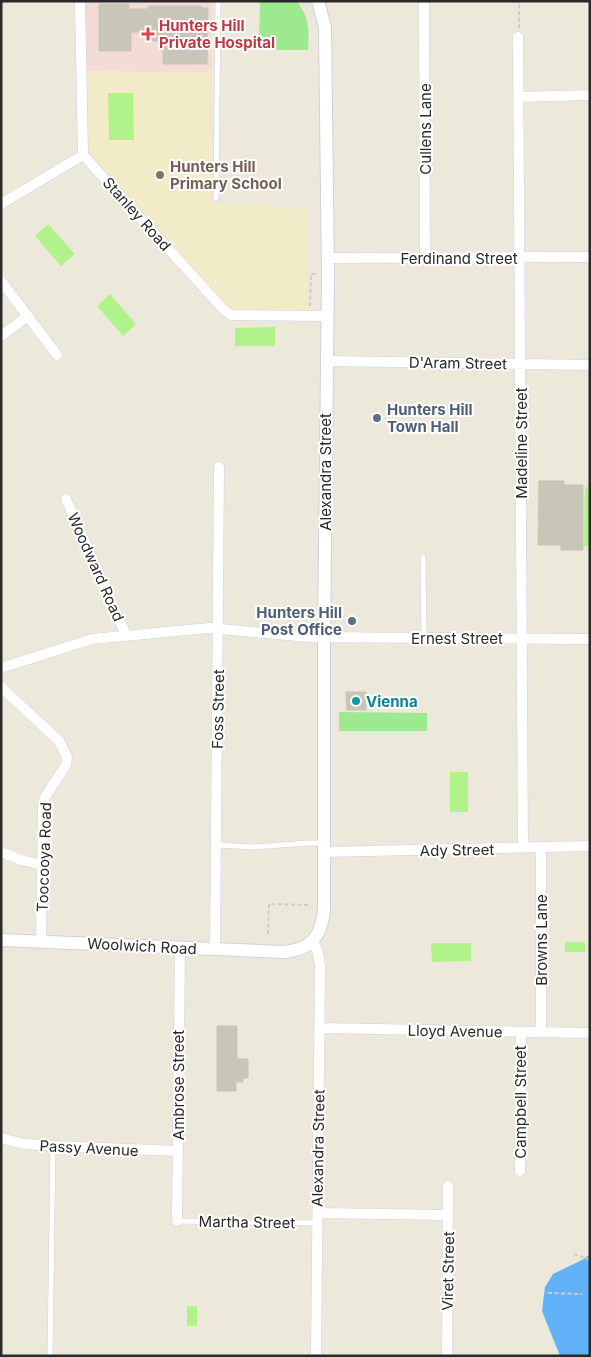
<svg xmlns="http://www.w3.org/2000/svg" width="591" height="1357" font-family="Inter,sans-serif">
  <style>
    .education { fill: #f1ecc7 }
    .medical { fill: #f5dbd6 }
    .green { fill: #9de990 }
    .pitch { fill: #b1f28b }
    .water { fill: #62b2fa }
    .building { fill: #c8c5b9; stroke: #c9c5b3 }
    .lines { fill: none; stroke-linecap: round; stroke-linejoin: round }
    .service-casing { stroke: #cfcfe4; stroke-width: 6 }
    .minor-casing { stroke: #cfcfe4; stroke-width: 11 }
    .tertiary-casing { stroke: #cfcfe4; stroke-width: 14 }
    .path { stroke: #ccc; stroke-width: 2; stroke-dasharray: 4 2.5; stroke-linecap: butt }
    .service { stroke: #fff; stroke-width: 5 }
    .minor { stroke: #fff; stroke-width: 10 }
    .tertiary { stroke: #fff; stroke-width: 12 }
    .health-dot { fill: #e0444e; stroke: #fff; stroke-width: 2 }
    .education-dot { fill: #8d6e63; stroke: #fff; stroke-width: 2 }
    .service-dot { fill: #5c6f8a; stroke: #fff; stroke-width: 2 }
    .culture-dot { fill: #0f9aa8; stroke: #fff; stroke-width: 2 }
    .labels { text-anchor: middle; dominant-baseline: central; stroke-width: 4; stroke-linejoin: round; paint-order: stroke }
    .health-label { font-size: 15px; font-weight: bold; fill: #be3a42; stroke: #fff; text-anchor: start }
    .street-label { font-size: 15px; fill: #292929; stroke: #fff }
    .education-label { font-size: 15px; font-weight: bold; fill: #785e54; stroke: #fff; text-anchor: start }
    .service-label { font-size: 15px; font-weight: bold; fill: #4e5e75; stroke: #fff; text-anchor: start }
    .culture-label { font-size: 15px; font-weight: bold; fill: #0d838f; stroke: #fff; text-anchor: start }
  </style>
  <rect width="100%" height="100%" fill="#ede9da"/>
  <path class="education" d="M86,68L206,72L211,68V202L221,204H270V208L307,209V310L228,311L86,147Z"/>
  <path class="medical" d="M85,1H212L211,68L206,72L89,71L86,68Z"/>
  <path class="green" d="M260,1H297C310,20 309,29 308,50H259Z
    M339,712L427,713V731H339Z"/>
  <path class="pitch" d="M108,93H133L134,140H109Z
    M48,224L75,254L61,266L35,236Z
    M110,294L136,324L123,336L97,306Z
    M275,327V346H235V328Z
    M585,487L590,488V546H584Z
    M450,772H468V812H450Z
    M565,942H585V952H565Z
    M431,943H471V961L432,962Z
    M187,1306H197V1326H187Z"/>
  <path class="water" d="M588,1256H590V1356H560L542,1311L545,1287L553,1274L582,1260Z"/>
  <path class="building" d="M99,4H129V9H148V6H201V8H208L207,64H163V41H148V32H131V51H99Z
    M539,481H564V485H583V550H561V545H538Z
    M346,692H366V710H347Z
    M217,1026H237V1059H248V1078H243V1082H236V1091H217Z"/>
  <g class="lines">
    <g class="service-casing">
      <path id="service" d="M216,198L218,1
        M423,557L424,638
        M216,845L253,847L308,843H323
        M177,1221L317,1223
        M50,1356L53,1146"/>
    </g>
    <g class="minor-casing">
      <path id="minor" d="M80,1L83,155L224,310L231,315L327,316
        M424,1L425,258
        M518,37L523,848
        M519,97L590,95
        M1,204L83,155
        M327,258L590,257
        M1,281L57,355
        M1,336L28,316
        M326,361L590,365
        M66,499L126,635
        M1,668L92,639L209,628L308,637L590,639
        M1,687L59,741L67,757L66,765L45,797L43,805L41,941
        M1,852L21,860L42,865
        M324,852L590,846
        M313,941L318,953L320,966L316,1356
        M215,950L219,467
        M320,1028L590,1033
        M541,1033V848
        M1,1138L24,1144L53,1146L178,1151
        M520,1171L521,1032
        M318,1213L448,1215
        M177,1221L180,948
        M447,1356L448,1186"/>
    </g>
    <g class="tertiary-casing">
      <path id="tertiary" d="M1,940L283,952C311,950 322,936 324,909V637L328,274L325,27L318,1"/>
    </g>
    <path class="path" d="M519,28V1
      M310,306L311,274H317
      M1,536H2
      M268,934L269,904L308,905
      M574,1254L590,1260
      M548,1293L582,1294"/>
    <use href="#service" class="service"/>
    <use href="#minor" class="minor"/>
    <use href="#tertiary" class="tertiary"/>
  </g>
  <path class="health-dot" d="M145.5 26.5h5v5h5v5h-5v5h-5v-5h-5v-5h5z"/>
  <circle class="education-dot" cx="160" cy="175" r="5"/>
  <g class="service-dot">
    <circle cx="377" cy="418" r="5"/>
    <circle cx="352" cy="621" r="5"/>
  </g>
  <circle class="culture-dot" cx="356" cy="701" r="5"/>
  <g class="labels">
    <g class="health-label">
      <text x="159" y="25">Hunters Hill<tspan x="159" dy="17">Private Hospital</tspan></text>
    </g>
    <g class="street-label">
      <text transform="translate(425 129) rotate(-90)">Cullens Lane</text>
      <text transform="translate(137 214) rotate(48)">Stanley Road</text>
      <text x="459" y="258">Ferdinand Street</text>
      <text transform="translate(458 363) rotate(1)">D'Aram Street</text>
      <text transform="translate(521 443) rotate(-90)">Madeline Street</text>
      <text transform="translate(325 472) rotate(-90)">Alexandra Street</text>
      <text transform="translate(96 567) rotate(66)">Woodward Road</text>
      <text x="457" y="638">Ernest Street</text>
      <text transform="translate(218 709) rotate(-89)">Foss Street</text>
      <text transform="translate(457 850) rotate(-1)">Ady Street</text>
      <text transform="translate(44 857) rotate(-88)">Toocooya Road</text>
      <text transform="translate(541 940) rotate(-90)">Browns Lane</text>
      <text transform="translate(142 946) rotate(3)">Woolwich Road</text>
      <text transform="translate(455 1031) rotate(1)">Lloyd Avenue</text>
      <text transform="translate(178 1085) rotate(-90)">Ambrose Street</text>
      <text transform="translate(520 1102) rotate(-90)">Campbell Street</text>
      <text transform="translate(89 1148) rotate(3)">Passy Avenue</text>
      <text transform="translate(318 1148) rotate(-89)">Alexandra Street</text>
      <text transform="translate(247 1222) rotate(1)">Martha Street</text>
      <text transform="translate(448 1271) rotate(-89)">Viret Street</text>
    </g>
    <g class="education-label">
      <text x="170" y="166">Hunters Hill<tspan x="170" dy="17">Primary School</tspan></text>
    </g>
    <g class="service-label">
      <text x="387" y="409">Hunters Hill<tspan x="387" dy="17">Town Hall</tspan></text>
      <text x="342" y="612" text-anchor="end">Hunters Hill<tspan x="342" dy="17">Post Office</tspan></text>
    </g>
    <g class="culture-label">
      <text x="366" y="701">Vienna</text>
    </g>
  </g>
  <rect width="591" height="1357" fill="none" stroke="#292929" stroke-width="5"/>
</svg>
